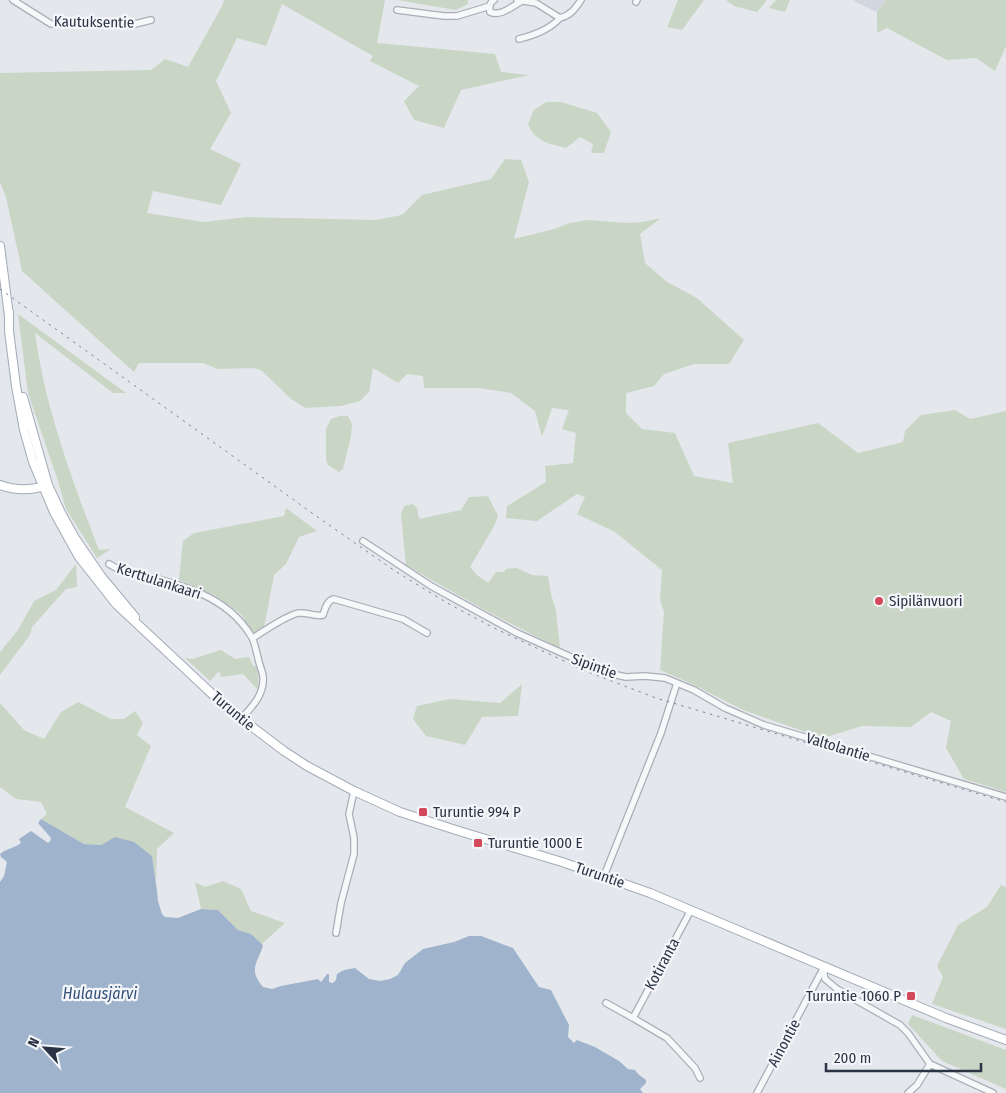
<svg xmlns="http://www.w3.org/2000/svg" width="1006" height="1093" font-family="'Fira Sans Condensed',sans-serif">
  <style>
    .built { fill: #d2d6de }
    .green { fill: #c9d6c5 }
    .water { fill: #9fb4cc }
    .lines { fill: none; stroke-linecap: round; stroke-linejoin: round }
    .minor-casing { stroke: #a9aeb7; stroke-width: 8 }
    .major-casing { stroke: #a3abb8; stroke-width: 10 }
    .minor { stroke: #f7f8fa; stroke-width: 5.5 }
    .major { stroke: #fff; stroke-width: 8 }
    .rail { stroke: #7d8696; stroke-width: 1; stroke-dasharray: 2.5 5; stroke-linecap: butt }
    .poi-dot { fill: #d1495b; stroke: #f4f6f9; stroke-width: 2 }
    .labels { text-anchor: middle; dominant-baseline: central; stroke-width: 4.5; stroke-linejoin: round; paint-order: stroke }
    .street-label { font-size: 15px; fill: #2b3445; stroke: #f4f6f9 }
    .poi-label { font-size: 15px; fill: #2b3445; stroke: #f4f6f9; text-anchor: start }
    .water-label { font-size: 16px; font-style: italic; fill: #34527a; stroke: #f4f6f9 }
  </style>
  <rect width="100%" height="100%" fill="#e4e7ec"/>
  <path class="built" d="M854,0H886L877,12L854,1Z"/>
  <path class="green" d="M224,0H385L377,43L495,54L501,72L529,75L461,90L444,128L414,120L404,101L419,86L370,61L373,56L282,4L266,46L237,38L216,81L231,113L210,149L241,164L221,205L153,191L147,213L204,222L247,217L375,220L402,215L422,195L491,179L505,159L521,160L529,182L514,239L554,229L570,223L588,220L627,223L643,222L661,218L640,234L645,263L667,282L697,298L744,340L729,364H694L664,374L654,386L626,393V413L642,429L675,433L694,476L733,483L728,443L818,423L858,453L903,442L905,431L921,415L955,410L970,419L1006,411V792L964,779L946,748L951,721L931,712L911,727L862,726L823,738L743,710L694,685L660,670L664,612L660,600L662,570L615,532L577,514L585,497L577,494L537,521L506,518L507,506L546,482L545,466L573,463L576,433L562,429L569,410L552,408L542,437L535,411L511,393L479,388H424L423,376L407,374L398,383L373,368L369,392L360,401L341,406L305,408L291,399L261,370L253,368L218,369L203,363H139L134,372L22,271L6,197L0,182V73L151,70L165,59L188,67L222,6Z
    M397,0H468V4L456,10Z
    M678,0H704L682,30L667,27Z
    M726,0H767L757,12L734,6Z
    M776,0H790L785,12L769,8Z
    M886,0H1006V46L995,71L976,58L947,60L887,28L877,33V12Z
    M546,102H561L597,113L611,132L604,153H591L593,144L580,137L566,148C550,144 535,142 528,124L534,110Z
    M18,314L126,393H113L35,333C45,408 72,480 99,550L111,549L97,558L66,509L58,481L28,393Z
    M340,416H348L352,424L351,436L343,469L339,472L328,465L326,460V429L331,419Z
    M488,496L498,516L494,526L470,567L477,575L488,583L496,572H504L506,569L517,568L532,575L548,576L551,594L556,611L560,648C507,623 457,595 406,565L401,514L404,506L413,504L417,508L419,519L461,510L469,497Z
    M286,508L317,531L299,537L286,564L274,575L263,633L256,639L241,614L214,595L179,580L183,541L194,533L284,516Z
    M76,564L77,587L66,589L32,627L30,635L0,675V652L18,630L34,601L56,590Z
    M221,650L235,659L249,657L253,666H258L259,691L243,674L221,677L219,671L210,681L185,658L192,659Z
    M522,684L518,716L482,717L465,745L426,736L413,719L417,706L450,699L500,703Z
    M78,702L111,719H124L135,711L143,723L137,735L151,746L125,807L174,833L157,849L156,883L152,856L115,837L101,845L84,844L41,819L47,814L41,802L16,799L0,787V703L24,730L44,739L61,712Z
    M223,881L241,889L251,911L285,923L262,944L251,934L238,930L218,910L201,909L195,882L205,887Z
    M1001,885L1006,887V1029L932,1004L943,977L937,966L958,925L987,907Z
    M912,1015L1006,1050V1089L942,1061L908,1024Z"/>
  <path class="water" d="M41,819L84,844L101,845L115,837L134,842L152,856L157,891L158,901L162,914L165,917L178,918L201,909L218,910L238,930L251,934L262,944L263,946C256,965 249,970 263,987L272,989L281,986L318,979L321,982L327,974H329V982L333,983L336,980L337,974L344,970L355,968L369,979L380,981L390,979L398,975L405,963L423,949L454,942L469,936H481L513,948L539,987L551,990L569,1025L568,1037L574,1043L577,1040L595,1047L619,1061L628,1069L635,1070L638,1074L646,1080V1083L640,1089L643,1093H0V882L4,876L7,862L1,857L0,854C7,848 15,848 21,843L19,839L31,831L48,843L50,841L51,838L38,823Z"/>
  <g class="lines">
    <g class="minor-casing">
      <path id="minor" d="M13,0L51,24H135L151,20
        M494,0C490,2 489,7 490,12C501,17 512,6 522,1
        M517,0L536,3L560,18C571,15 575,9 581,0
        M636,2L637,0
        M397,10L444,16H457L490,6
        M519,39C534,35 549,30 560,18
        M363,541L431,586L517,633L589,665L612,674L626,677L645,676L665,678L677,683L661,733L604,876
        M109,564L118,569C165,581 224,590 251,636C255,642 256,651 258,658C259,664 262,670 263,676C265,694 252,707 241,719
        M253,638C262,632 290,614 299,613C307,612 315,617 323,615C325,609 327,600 334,599L403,619L427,633
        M677,683L694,690L725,708L764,725L1006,797
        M691,910L633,1018L667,1038L695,1068L700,1078
        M336,933L341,903L354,854V838L349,814L354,791
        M824,967V975L825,979L837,989L856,1000L900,1025L908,1033L930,1064L993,1093
        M606,1003L633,1018
        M757,1093L823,969
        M908,1093L917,1085L930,1064"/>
    </g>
    <g class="major-casing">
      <path id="major" d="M0,246L9,316
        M9,312V331L16,386L24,430L33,462L54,512L79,557L116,604L226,707L284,751L307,766L354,791L400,812L459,831L562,862L650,893L946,1018L1006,1040
        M23,397L48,485L61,513L75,538L101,576L135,617
        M0,485C16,491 30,491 47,485"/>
    </g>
    <use href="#minor" class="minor"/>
    <use href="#major" class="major"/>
    <path class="rail" d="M0,289L319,518L395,571L449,604L496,629L583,670L656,698L1006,802"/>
  </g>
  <g class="poi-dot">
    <circle cx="879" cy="601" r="5"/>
    <rect x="418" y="807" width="10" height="10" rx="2.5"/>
    <rect x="473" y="838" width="10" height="10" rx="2.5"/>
    <rect x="906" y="991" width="10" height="10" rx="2.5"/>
  </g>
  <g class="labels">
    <g class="street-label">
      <text transform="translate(94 22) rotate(1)">Kautuksentie</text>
      <text transform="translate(159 581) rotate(18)">Kerttulankaari</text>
      <text transform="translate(594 666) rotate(20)">Sipintie</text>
      <text transform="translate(233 711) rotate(40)">Turuntie</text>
      <text transform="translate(838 747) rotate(17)">Valtolantie</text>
      <text transform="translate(600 875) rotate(19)">Turuntie</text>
      <text transform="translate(662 964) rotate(-62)">Kotiranta</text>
      <text transform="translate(784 1043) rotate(-62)">Ainontie</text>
    </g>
    <g class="poi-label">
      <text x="889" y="601">Sipilänvuori</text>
      <text x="433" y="812">Turuntie 994 P</text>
      <text x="488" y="843">Turuntie 1000 E</text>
      <text x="901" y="996" text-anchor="end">Turuntie 1060 P</text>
    </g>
    <g class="water-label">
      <text x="100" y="993">Hulausjärvi</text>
    </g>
  </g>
  <g transform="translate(45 1048) rotate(296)" stroke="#f4f6f9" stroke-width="4" paint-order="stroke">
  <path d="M0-4L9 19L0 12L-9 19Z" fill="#2b3445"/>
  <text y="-8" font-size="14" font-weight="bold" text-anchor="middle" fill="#2b3445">N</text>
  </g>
  <path d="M826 1063v8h155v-8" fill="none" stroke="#2b3445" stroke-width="2.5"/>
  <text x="834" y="1063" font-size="15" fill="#2b3445" stroke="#f4f6f9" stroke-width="4" paint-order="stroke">200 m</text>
</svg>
